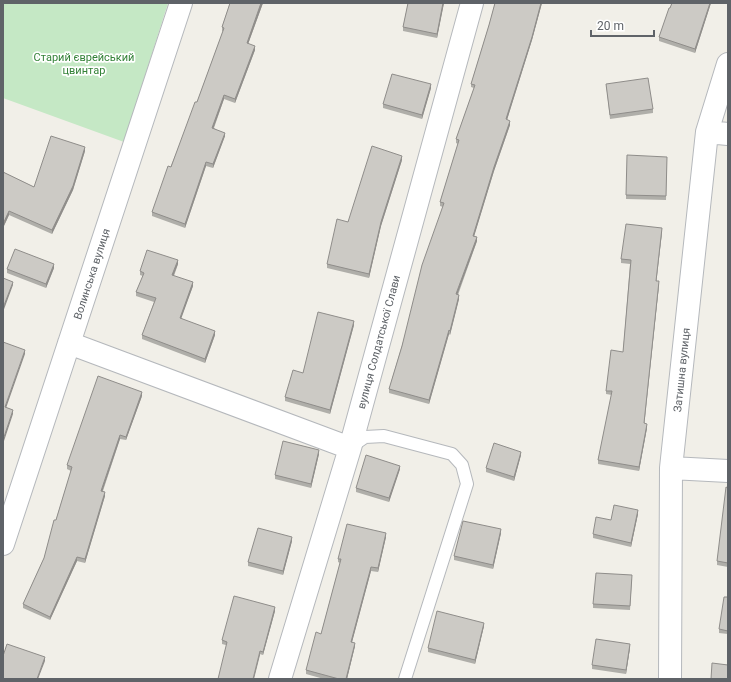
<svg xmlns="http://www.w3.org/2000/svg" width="731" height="682" font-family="Roboto,sans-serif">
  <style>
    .green { fill: #c5e8c5 }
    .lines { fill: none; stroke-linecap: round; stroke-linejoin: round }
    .service-casing { stroke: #b5b8bc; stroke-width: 14 }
    .minor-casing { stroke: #b5b8bc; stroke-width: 24 }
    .service { stroke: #fff; stroke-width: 12 }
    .minor { stroke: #fff; stroke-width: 22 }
    .wall { fill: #afaea9 }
    .shaded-wall { fill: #8f8d8a }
    .building { fill: #cccac5; stroke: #8f8d8a }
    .labels { text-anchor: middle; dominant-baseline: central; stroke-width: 3.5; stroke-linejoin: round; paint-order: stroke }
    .park-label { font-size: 11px; fill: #348238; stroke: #fff }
    .street-label { font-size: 11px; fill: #5f6368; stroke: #fff }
  </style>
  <rect width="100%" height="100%" fill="#f1efe8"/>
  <path class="green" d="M3,3H168L124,142L3,98Z"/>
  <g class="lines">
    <g class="service-casing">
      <path id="service" d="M352,446L365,437L384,436L452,454L462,465L467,484L405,679"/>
    </g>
    <g class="minor-casing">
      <path id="minor" d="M707,132L728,134
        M69,343L350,448
        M671,468L728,471
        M3,544L181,3
        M280,679L350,448L472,3
        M670,679L671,468L707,132L728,64"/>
    </g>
    <use href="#service" class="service"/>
    <use href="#minor" class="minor"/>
  </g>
  <path class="wall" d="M230,3H263L248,44L255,50L235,103L224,99L214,128L225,136L213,168L206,166L185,228L152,216V212L197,102L223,31H222V27Z
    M408,3H444L437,38L403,31V27Z
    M495,3H542L532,40L507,120L510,125L494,171L474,236L477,241L458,295L459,299L450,335L449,334L429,404L389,393V389L443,207L440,206V202L458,144L456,143V139L474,88L471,87V84L489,25Z
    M672,3H711L695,53L659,41V37Z
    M606,84L653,109V113L610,119Z
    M431,88L422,119L383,108V104Z
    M85,151L73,190L52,234L9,215L3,228V172L34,187Z
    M667,157L666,200L626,199V195Z
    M402,160L381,226L369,278L327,268V264L348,222Z
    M662,232L656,281L659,285L644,423L647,428L639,471L598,464V460L612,395L606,394V391L623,352L630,264L621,263V259Z
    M178,264L174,276L193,286L181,318L215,335L205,363L142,339V335L154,302L136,296V292L143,276L140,275V271Z
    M54,268L46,288L7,273V269Z
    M354,325L330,414L285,401V397L303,373Z
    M142,396L126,440L120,439L103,491L105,496L85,563L77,561L50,620L23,608V604L44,558L71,471L67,469V465Z
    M319,454L311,488L275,479V475Z
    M521,455L514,481L486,472V468Z
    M400,469L389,502L356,492V488Z
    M728,488V567L717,565V561Z
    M638,514L631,547L593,538V534L611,520Z
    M501,533L493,569L454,560V556Z
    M386,537L378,572L371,571L352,642L355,646L347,679H324L306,674V670L321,634L340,563L338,562V559Z
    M292,541L283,575L248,566V562Z
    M632,579L630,610L593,608V604Z
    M728,597V634L719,633V629Z
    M275,611L263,655L222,644V640Z
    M484,626L475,664L428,652V648Z
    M630,648L626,674L592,669V665Z"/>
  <path class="shaded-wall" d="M261,3H263L247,47V43Z
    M443,3H444L437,38V34Z
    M541,3H542L532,40L506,123V119Z
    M710,3H711L695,53V49Z
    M255,46V50L235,103V99Z
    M431,84V88L422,119V115Z
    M224,95V99L212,132V128Z
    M510,121V125L494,171L473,240V236L494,167Z
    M225,133V136L213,168V164Z
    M85,147V151L73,190L52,234V230Z
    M402,156V160L381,226L369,278V274L381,222Z
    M206,162V166L185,228V224Z
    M9,211V215L3,228V224Z
    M662,228V232L656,285V281Z
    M477,237V241L456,298V294Z
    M178,260V264L172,279V275Z
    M54,264V268L46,288V284Z
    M659,281V285L644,427V423Z
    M13,282V285L3,312V308Z
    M193,282V286L180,322V318Z
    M459,295V299L450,335V331Z
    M354,321V325L330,414V410Z
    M449,330V334L429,404V400Z
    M215,331V335L205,363V359Z
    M25,350V354L5,411V407Z
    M142,392V396L126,440V437Z
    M13,410V414L4,441V437Z
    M647,424V428L639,471V467Z
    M120,435V439L101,495V491Z
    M319,450V454L311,488V484Z
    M521,452V455L514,481V477Z
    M400,466V469L389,502V498Z
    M105,492V496L85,563V559Z
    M638,510V514L631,547V543Z
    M501,529V533L493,569V565Z
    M386,533V537L378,572V568Z
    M292,537V541L283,575V571Z
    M77,557V561L50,620V617Z
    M371,567V571L351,646V642Z
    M275,607V611L263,655V652Z
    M484,623V626L475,664V660Z
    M355,643V646L347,679H346Z
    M630,644V648L626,674V670Z
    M260,651V655L254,679H253Z
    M45,657V661L38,679H37Z"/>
  <path class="building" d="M230,3H261L247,43L255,46L235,99L224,95L212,128L225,133L213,164L206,162L185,224L152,212L168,166L171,167L195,102H197L224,28L222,27Z
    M408,3H443L437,34L403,27Z
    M495,3H541L532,37L506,119L510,121L494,167L473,236L477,237L456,294L459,295L450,331L449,330L429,400L389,389L402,346L422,265L444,203L440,202L459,140L456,139L475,85L471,84L489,25Z
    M672,3H710L695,49L659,37L669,8H670Z
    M392,74L431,84L422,115L383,104Z
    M648,78L653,109L610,115L606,84Z
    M51,136L85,147L73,186L52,230L9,211L3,224V172L34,187Z
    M372,146L402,156L381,222L369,274L327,264L337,219L348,222Z
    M627,155L667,157L666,196L626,195Z
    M626,224L662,228L656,281H659L644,423L647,424L639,467L598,460L612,391H606L611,350L623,352L631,260L621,259Z
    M15,249L54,264L46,284L7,269Z
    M147,250L178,260L172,275L193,282L180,318L215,331L205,359L142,335L156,298L136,292L144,273L140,271Z
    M3,278L13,282L3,308Z
    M318,312L354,321L330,410L285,397L293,370L303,373Z
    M3,342L25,350L5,407L13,410L4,437H3Z
    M98,376L142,392L126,437L120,435L101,491L105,492L85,559L77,557L50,617L23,604L44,558L54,520H56L72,467L67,465Z
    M283,441L319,450L311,484L275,475Z
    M494,443L521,452L514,477L486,468Z
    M366,455L400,466L389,498L356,488Z
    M726,487L728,488V563L717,561Z
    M614,505L638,510L631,543L593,534L596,517L611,520Z
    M463,521L501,529L493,565L454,556Z
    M347,524L386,533L378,568L371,567L351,642L355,643L346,679H339L306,670L316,632L321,634L341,559H338Z
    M258,528L292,537L283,571L248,562Z
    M596,573L632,575L630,606L593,604Z
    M234,596L275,607L263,652L260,651L253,679H218L227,642L222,640Z
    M724,597H728V631L719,629Z
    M437,611L484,623L475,660L428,648Z
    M596,639L630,644L626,670L592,665Z
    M7,644L45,657L37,679H3V656Z
    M712,663L728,665V679H711Z"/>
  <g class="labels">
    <g class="park-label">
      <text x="84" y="57">Старий єврейський<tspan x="84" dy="13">цвинтар</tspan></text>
    </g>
    <g class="street-label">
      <text transform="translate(92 274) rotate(-72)">Волинська вулиця</text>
      <text transform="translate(379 342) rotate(-75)">вулиця Солдатської Слави</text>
      <text transform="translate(682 370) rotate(-84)">Затишна вулиця</text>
    </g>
  </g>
  <rect width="731" height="682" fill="none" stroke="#5f6368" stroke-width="8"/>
  <path d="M591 30v6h63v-6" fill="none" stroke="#5f6368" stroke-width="2"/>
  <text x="597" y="30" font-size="12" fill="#5f6368" stroke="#ffffff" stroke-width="3" paint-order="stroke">20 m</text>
</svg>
